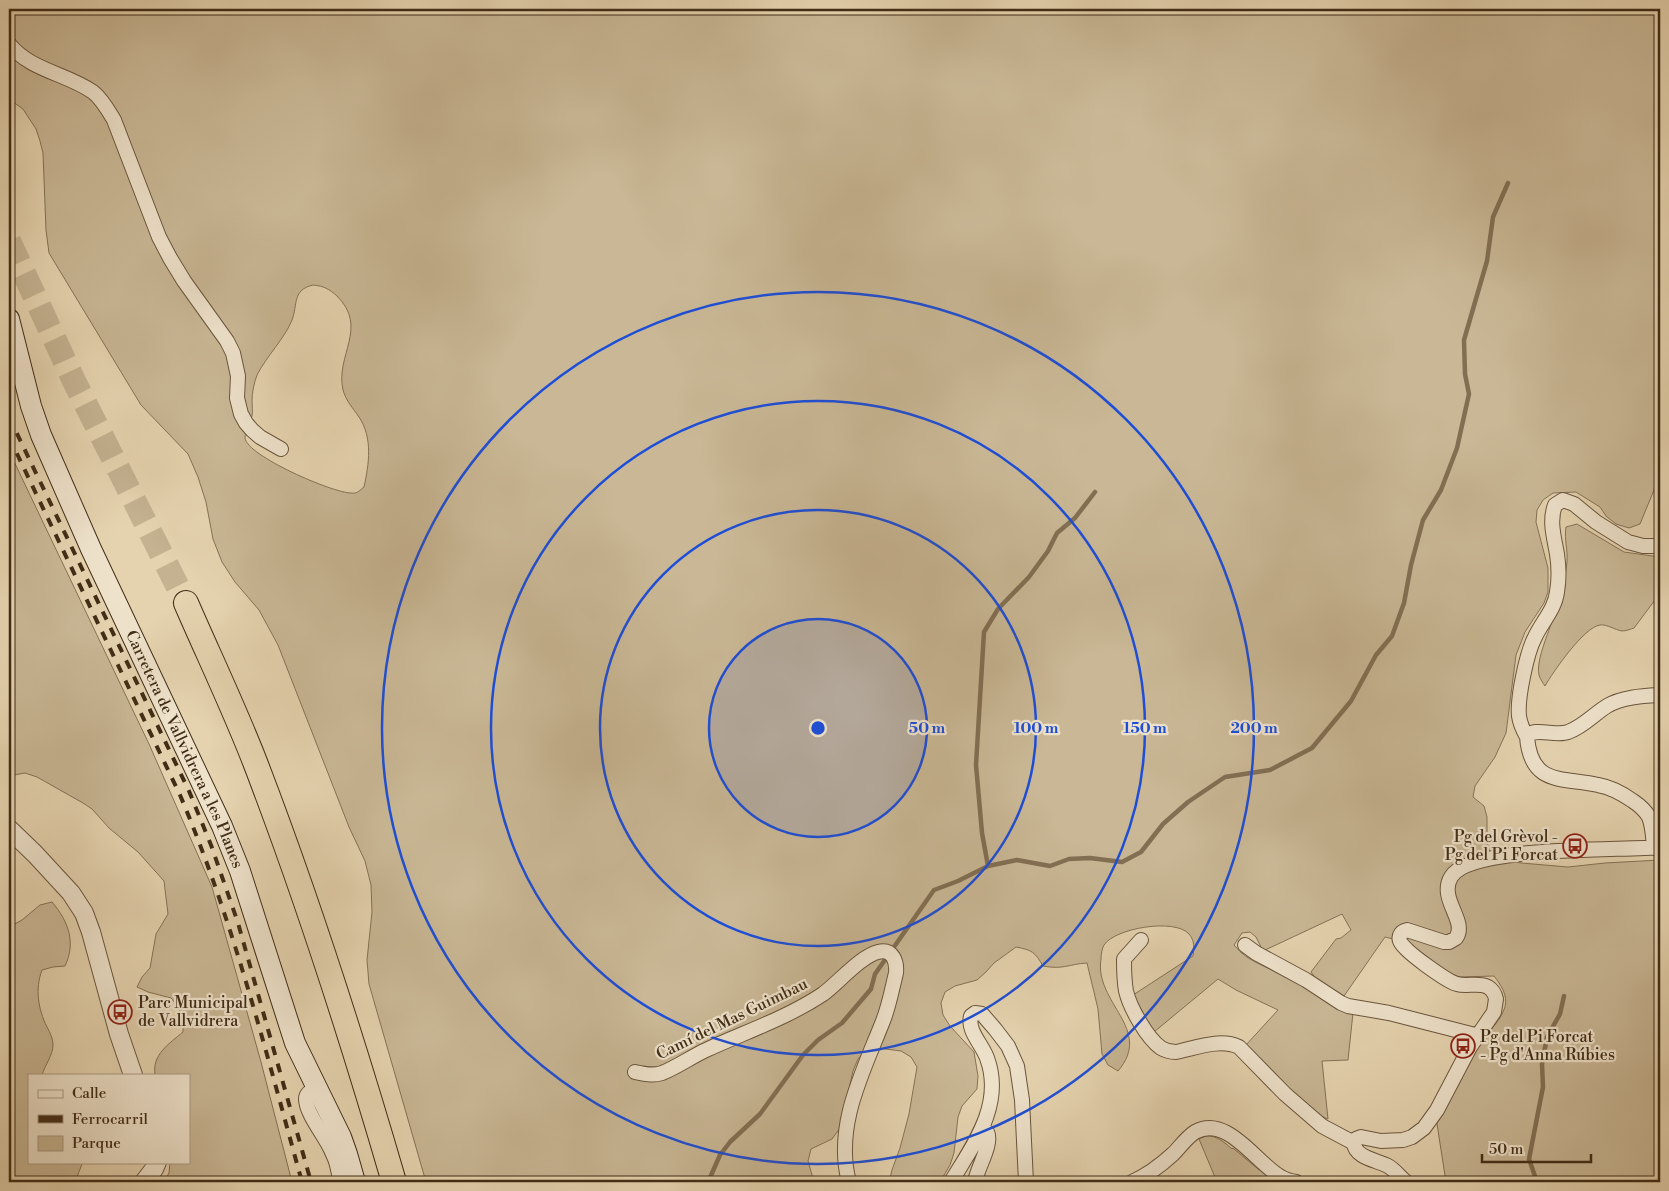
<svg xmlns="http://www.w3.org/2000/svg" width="1669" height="1191" font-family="'Libre Bodoni',serif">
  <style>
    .green { fill: #c9b795; stroke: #857256; fill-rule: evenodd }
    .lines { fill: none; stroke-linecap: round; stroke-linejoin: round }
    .stream { stroke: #826f53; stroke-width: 4.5 }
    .trunk-tunnel { stroke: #c4b291; stroke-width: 24; stroke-dasharray: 24 12; stroke-linecap: butt }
    .minor-casing { stroke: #6a563d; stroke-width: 16 }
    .tertiary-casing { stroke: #6a563d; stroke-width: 20 }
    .secondary-casing { stroke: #412d17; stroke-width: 22 }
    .trunk-casing { stroke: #412d17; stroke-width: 26 }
    .minor { stroke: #eee2cb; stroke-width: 14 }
    .tertiary { stroke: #eee2cb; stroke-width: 18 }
    .secondary { stroke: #eee2cb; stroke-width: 20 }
    .trunk { stroke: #e5d3af; stroke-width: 24 }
    .rail { stroke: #412d17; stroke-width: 4; stroke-dasharray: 9 9; stroke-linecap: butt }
    .ring { fill: none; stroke: #1d4ed8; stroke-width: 2.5 }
    .labels { text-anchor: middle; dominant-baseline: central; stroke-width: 4.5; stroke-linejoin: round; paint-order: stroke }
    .street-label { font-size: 16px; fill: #412d17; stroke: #eee2cb }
    .poi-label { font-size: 16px; fill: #412d17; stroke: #eee2cb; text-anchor: start }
    .centre { fill: #1d4ed8; stroke: #eee2cb; stroke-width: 2.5 }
    .ring-label { font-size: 15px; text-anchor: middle; font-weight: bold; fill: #1d4ed8; stroke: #eee2cb; stroke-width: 4.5; stroke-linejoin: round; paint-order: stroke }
  </style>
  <rect width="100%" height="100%" fill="#e5d3af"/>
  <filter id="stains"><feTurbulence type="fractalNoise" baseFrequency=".004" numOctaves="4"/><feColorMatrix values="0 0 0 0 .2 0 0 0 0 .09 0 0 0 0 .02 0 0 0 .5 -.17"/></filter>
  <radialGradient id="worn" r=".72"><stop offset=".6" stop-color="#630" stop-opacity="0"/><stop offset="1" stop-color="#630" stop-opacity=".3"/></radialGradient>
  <path class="green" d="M9,9H1660V467L1654,490L1640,524L1629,528L1616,524L1606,516L1600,507L1576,492L1553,493L1543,500L1537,510L1536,522L1548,568V592L1544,603L1525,632L1516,655L1506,733L1495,757L1475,786L1473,797L1484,806L1487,817V842L1490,853L1501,859L1521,863L1568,867L1605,863L1660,860V1182H1446L1437,1124V1118C1451,1094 1463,1069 1478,1046C1486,1033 1500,1023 1505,1007C1508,995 1501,985 1494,976L1460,977L1450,974L1409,943L1385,937L1344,996C1333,991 1318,983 1311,972L1336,939L1341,938L1351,930L1342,914L1263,951L1256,937L1250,932L1242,933L1234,945C1248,964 1277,970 1297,981C1319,994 1326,1007 1353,1013L1348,1060L1322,1061L1328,1119C1310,1114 1259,1061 1246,1045L1278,1010L1236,990L1218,979L1154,1032L1133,995L1193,956C1194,948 1195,941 1189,934C1175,918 1115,928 1104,945C1102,948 1101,955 1101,959C1094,1003 1154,1029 1118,1071L1108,1065L1102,1054L1098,1009L1087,963C1069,964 1063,970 1043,966C1035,952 1032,950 1016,947L994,963L986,972L977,980L955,986L945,992L941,1003L943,1015L950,1026L974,1052L978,1076L977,1089L962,1106L958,1117L954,1153L950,1165L940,1182H889L892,1170L900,1148L909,1114L917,1067L911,1057L901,1051L878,1048L866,1050L858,1059L853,1071L840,1128L832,1139L811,1149L808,1161L814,1182H426L369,984L367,960L372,912L371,885L365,861L349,827L278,645L259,610L235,582L222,562L213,539L206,502L198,477L188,454L141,405L49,253L46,230L43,153L40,141L36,129L23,109L13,102L9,101ZM313,285C324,286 329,289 337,296C369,328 335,355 343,390C346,401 353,408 359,417C373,438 369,464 364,487C359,491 357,494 351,493C333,493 247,456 245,438C245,431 250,423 252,416C253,411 252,406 252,401C252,393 254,383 257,375C266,357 285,338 292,320C298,304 292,290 313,285Z
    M9,451L149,744L212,887L261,1062L292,1182H164L169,1173L170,1162H189V1075H155C152,1054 169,1044 183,1032V1019L178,1007L171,998L148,992L137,987L142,977L150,968L156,934L168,914L164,881L138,852L109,828L92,809L83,803L37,777L25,773L14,775L9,779Z
    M1577,524L1624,552L1660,557V596L1655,600L1634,628C1631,629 1626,631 1622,631C1615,630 1607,624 1600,625C1584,627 1553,672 1545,686C1543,683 1540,679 1539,675C1536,664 1545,641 1549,630C1556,608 1565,585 1567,562C1568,550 1564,540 1566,527Z
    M52,902C69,922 76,943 65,966L53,967L42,970C35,989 38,1009 47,1027C50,1033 53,1038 53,1045C53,1055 45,1065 42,1075H29V1162H82V1164L75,1182H9V927L22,920L40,905Z
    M1206,1136C1216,1135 1224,1142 1232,1149L1233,1148L1258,1169L1282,1182H1217L1199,1139Z"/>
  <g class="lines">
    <path class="stream" d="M988,866L1017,860L1050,866L1069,859L1090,858L1122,862L1141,852L1163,824L1188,802L1225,777L1270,770L1312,748L1351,701L1376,655L1392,636L1404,603L1411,565L1423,520L1441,490L1457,448L1469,394L1465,374L1464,340L1487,261L1493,217L1508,183
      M706,1182L709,1180L720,1155L730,1142L760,1114L803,1055L818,1040L842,1023L871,989L875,974L934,890L958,881L988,866L982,833L976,765L984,632L998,609L1029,577L1048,551L1057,533L1075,518L1095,492
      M1537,1182L1529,1159L1543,1087L1542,1064L1547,1037L1560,1014L1564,996"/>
    <path class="trunk-tunnel" d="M9,241L74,381L186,603"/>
    <g class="minor-casing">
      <path id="minor" d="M9,44C31,71 66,73 93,92C102,99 108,110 114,120L159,237L170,258L184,281L227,341L233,353L238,376L237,398L241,414L246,423L252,430L260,437L281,449
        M1527,737C1523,730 1520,724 1519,716C1517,698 1527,652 1535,637C1542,622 1555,609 1557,592C1559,580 1559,567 1557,554C1554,537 1549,521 1555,505L1563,500L1574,504L1596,522L1628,542L1643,546H1660
        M1654,848C1653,838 1653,827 1649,817C1645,810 1639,805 1633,801C1623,794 1610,787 1598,785C1562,777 1531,786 1527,737C1534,726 1555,737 1568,732C1583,727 1594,714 1607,706C1622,697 1643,696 1660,695
        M1141,940L1124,959C1124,970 1124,980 1126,991C1130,1008 1147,1038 1161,1048C1166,1051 1171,1052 1176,1052C1196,1048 1220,1038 1239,1047L1285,1094L1322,1126L1354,1143C1355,1158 1377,1160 1388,1166C1395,1170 1400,1177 1406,1182
        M1245,945L1256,953L1306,980L1341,1003L1348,1006L1389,1013L1479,1036
        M635,1072C644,1074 653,1076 662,1073C677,1067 691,1057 706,1050C745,1032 787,1018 823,994C838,983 861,956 878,952C893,948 897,962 896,973C892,989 889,1006 883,1021C863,1072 834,1126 849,1182
        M316,1088C311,1091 306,1093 306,1099C306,1114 326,1137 332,1152C337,1161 339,1172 340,1182
        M1354,1143L1356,1139L1361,1137L1381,1141L1403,1140L1412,1137L1424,1128L1437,1110L1470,1047L1494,1012L1496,999C1495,994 1493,990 1488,987C1479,982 1467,987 1457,984C1448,982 1401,949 1400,941C1398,935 1402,931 1407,930L1444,942H1449L1456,938C1468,921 1438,899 1451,877C1470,845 1623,851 1660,847
        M951,1182C974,1144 1004,1104 987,1058C982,1044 967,1031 971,1016L975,1013L982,1014L995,1029L1008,1046L1017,1066L1022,1100L1026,1182
        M975,1182C977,1168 993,1144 987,1132L982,1130
        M1132,1182C1148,1175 1160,1166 1173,1154C1180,1147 1186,1138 1195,1132C1227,1114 1256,1163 1281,1177C1286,1180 1290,1181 1296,1182"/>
    </g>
    <g class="tertiary-casing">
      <path id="tertiary" d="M9,829L35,854L71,893L84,913L91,932L119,1034L133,1075
        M144,1182L154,1169L157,1162"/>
    </g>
    <g class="secondary-casing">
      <g id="secondary">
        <path id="s1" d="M9,319L31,406L41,435L91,549L222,826L240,871L295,1043L341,1137L347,1154L355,1182"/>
      </g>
    </g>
    <g class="trunk-casing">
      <path id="trunk" d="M186,603C209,656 234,708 255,762C308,900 353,1041 394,1182"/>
    </g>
    <use href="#minor" class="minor"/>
    <use href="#tertiary" class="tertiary"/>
    <use href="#secondary" class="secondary"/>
    <use href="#trunk" class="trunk"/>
    <path class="rail" d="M9,417L189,791L211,845L238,923L311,1182
      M9,437L180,795C233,920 266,1052 302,1182"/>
  </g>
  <circle cx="818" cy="728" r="109" fill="#1d4ed8" fill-opacity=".12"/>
  <g class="ring">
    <circle cx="818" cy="728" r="109"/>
    <circle cx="818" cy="728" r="218"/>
    <circle cx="818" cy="728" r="327"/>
    <circle cx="818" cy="728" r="436"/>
  </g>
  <defs>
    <g id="bus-ring" transform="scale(1.25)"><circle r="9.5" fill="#eee2cb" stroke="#8f2418" stroke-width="1.5"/><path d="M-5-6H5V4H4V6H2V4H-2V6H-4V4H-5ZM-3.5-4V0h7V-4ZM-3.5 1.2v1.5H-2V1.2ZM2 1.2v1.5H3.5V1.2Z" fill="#8f2418"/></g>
  </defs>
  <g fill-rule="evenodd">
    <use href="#bus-ring" x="1575" y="846"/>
    <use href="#bus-ring" x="120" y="1012"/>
    <use href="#bus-ring" x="1463" y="1046"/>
  </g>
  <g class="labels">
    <g class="street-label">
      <text stroke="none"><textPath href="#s1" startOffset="466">Carretera de Vallvidrera a les Planes</textPath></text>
      <text transform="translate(732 1019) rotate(-26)">Camí del Mas Guimbau</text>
    </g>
    <g class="poi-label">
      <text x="1558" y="837" text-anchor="end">Pg del Grèvol -<tspan x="1558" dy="18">Pg del Pi Forcat</tspan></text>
      <text x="138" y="1003">Parc Municipal<tspan x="138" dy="18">de Vallvidrera</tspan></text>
      <text x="1480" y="1037">Pg del Pi Forcat<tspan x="1480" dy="18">- Pg d'Anna Rúbies</tspan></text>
    </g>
  </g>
  <circle cx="818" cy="728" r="8" class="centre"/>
  <g class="ring-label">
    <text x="927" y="733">50 m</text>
    <text x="1036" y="733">100 m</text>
    <text x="1145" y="733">150 m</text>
    <text x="1254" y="733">200 m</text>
  </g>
  <rect width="1669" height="1191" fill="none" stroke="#e5d3af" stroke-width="30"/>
  <rect x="10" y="10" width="1649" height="1171" fill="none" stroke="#412d17" stroke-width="2.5"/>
  <rect x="15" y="15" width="1639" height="1161" fill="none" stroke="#412d17"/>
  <rect x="28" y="1074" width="162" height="90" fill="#eee2cb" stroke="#a99a83"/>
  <rect x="38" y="1090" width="25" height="8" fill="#eee2cb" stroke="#a99a83"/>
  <text x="72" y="1098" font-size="15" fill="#412d17">Calle</text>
  <rect x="38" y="1115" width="25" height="8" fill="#412d17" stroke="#a99a83"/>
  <text x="72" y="1124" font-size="15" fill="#412d17">Ferrocarril</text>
  <rect x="38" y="1136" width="25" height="15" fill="#c9b795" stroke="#a99a83"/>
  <text x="72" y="1148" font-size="15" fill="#412d17">Parque</text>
  <path d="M1482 1154v8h109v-8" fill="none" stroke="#412d17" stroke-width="2.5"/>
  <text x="1489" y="1154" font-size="15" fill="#412d17" stroke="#eee2cb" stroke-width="4" paint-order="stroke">50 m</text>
  <rect width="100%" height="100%" filter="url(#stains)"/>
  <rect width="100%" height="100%" fill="url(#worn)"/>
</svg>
